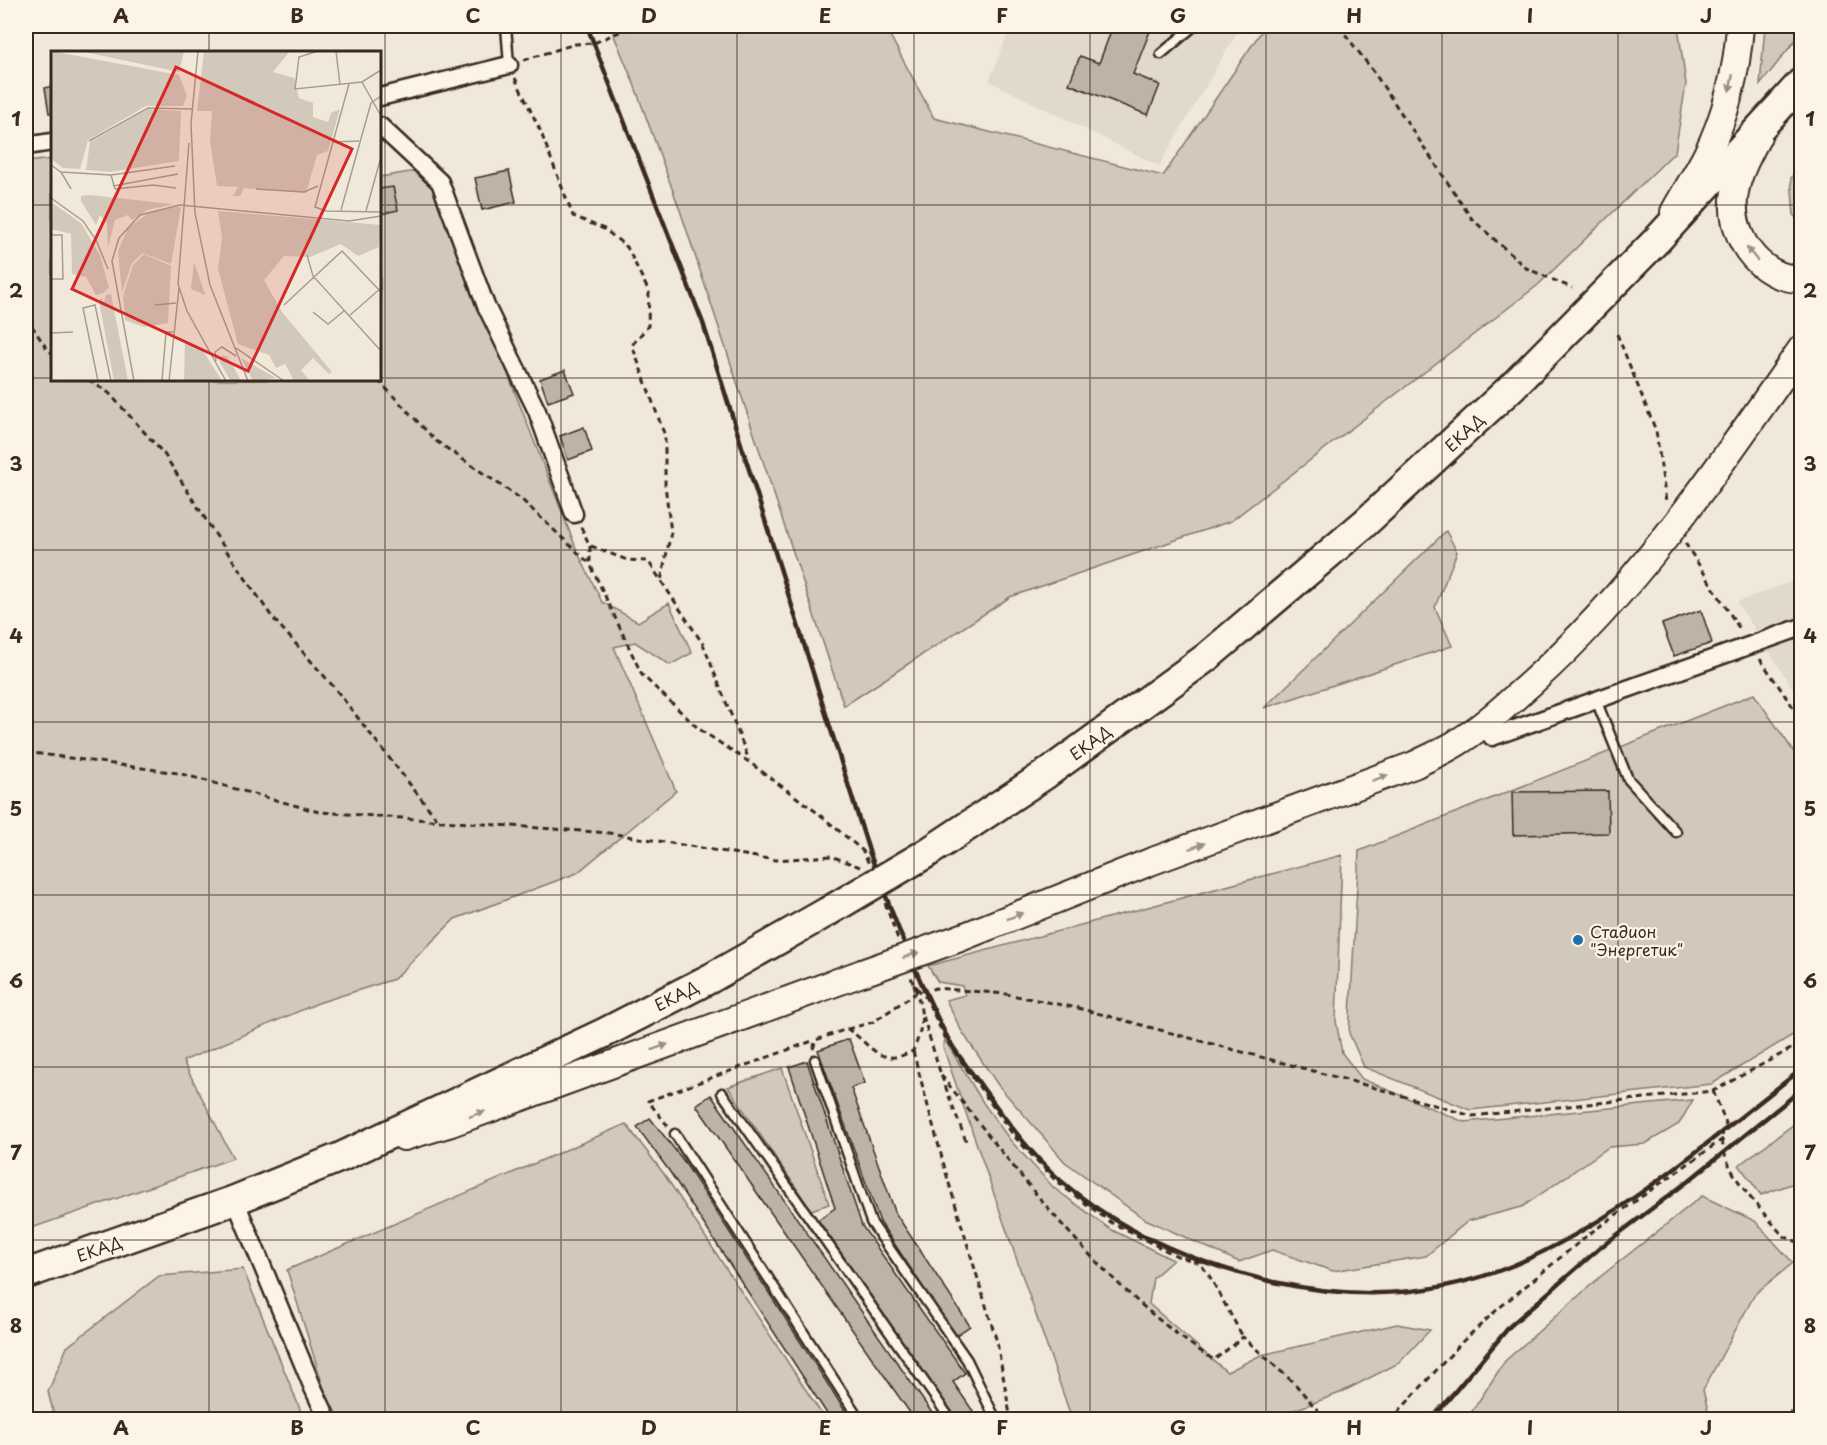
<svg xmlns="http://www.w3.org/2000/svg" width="1827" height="1445" font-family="'Playpen Sans',sans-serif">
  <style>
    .built { fill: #e1d9c9 }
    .green { fill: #d2c9ba; stroke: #867a6c; stroke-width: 1.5 }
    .building { fill: #beb3a4; stroke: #3b2a1e; stroke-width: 1.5 }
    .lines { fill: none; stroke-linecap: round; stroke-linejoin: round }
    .lane-casing { stroke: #3b2a1e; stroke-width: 13 }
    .street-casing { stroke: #3b2a1e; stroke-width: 21 }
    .primary-casing { stroke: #3b2a1e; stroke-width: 30 }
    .highway-casing { stroke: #3b2a1e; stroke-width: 33 }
    .path { stroke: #3b2a1e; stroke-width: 3; stroke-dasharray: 6 4.5; stroke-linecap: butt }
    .lane { stroke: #fcf5e5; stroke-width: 8 }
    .street { stroke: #fcf5e5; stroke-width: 16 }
    .primary { stroke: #fcf5e5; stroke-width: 26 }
    .highway { stroke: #fcf5e5; stroke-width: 28 }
    .rail { stroke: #3b2a1e; stroke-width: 4.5 }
    .primary-bridge-casing { stroke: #3b2a1e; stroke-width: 30; stroke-linecap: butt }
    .highway-bridge-casing { stroke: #3b2a1e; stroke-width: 33; stroke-linecap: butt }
    .primary-bridge { stroke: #fcf5e5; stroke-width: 26 }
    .highway-bridge { stroke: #fcf5e5; stroke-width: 28 }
    .oneway { fill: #9c9082 }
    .grid { fill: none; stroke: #3b2a1e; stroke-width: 1.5; stroke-opacity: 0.55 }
    .poi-dot { fill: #1f6fb2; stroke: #fcf5e5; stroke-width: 2 }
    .labels { text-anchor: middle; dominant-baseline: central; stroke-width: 4.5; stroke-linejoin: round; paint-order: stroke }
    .street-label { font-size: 16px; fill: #3b2a1e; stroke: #fcf5e5 }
    .poi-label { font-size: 16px; fill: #3b2a1e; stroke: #fcf5e5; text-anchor: start }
    .inset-road { fill: none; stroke: #a89d8e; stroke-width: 1.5 }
    .view { fill: #d62828; fill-opacity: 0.15; stroke: #d62828; stroke-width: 3 }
    .inset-edge { fill: none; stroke: #3b2a1e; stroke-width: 3 }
    .neatline { fill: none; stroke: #3b2a1e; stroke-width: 2 }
    .grid-label { font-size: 20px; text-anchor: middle; font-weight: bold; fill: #3b2a1e }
  </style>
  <rect width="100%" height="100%" fill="#f0e9d9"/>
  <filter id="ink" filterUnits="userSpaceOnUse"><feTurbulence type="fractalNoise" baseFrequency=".0167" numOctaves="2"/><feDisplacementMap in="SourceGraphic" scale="12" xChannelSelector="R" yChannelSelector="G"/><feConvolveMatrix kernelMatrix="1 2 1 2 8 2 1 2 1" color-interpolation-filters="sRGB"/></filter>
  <g filter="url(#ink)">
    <path class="built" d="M1011,26H1241L1159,166L989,81Z
      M1801,578V701L1737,602Z"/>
    <path class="green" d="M610,26H885L934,118L1163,176L1265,26H1678L1686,84L1675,152L1538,285L1231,521L1010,597L844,706L681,213L634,84Z
      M1765,26H1801V33L1760,85Z
      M52,159V380H380V177L440,167L485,316L578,553L602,602L638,622L669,603L692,653L670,665L635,642L614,647L676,791L577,873L455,919L394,979L318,1003L183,1061L233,1158L26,1230V162Z
      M1801,164V221L1794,216L1791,178Z
      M1446,531L1457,552L1435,607L1452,646L1264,708Z
      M1754,694L1801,762V1030L1712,1084L1470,1110L1364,1067L1349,1033L1359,851Z
      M1342,855L1336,1021L1342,1053L1362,1079L1464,1122L1693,1100L1679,1124L1645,1144L1609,1147L1522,1207L1468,1221L1426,1256L1333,1271L1272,1250L1239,1262L1143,1218L1065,1162L998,1085L961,1030L946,1000L965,995L962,986L938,982L928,966Z
      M945,1040L984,1104L1010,1140L1054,1188L1110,1229L1173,1260L1153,1278L1149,1304L1227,1372L1261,1355L1397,1324L1430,1330L1399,1363L1340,1393L1270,1419H1072L943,1047Z
      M782,1068L829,1204L811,1210L728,1087Z
      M1801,1119V1184L1794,1183L1761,1195L1739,1165Z
      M626,1124L664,1174L825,1419H336L329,1405L287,1270Z
      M1702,1196L1755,1221L1793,1263L1755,1294L1703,1390L1710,1419H1467L1505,1361L1600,1277Z
      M243,1269L304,1419H55L48,1392L67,1347L159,1276Z"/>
    <path class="building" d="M1113,26H1152L1133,74L1160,85L1148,115L1069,84L1080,56L1099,63Z
      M29,60L32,77L26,78V61Z
      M52,86V113H49L45,88Z
      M509,171L516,202L482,210L475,178Z
      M393,187L398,210L380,214V189Z
      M565,370L574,393L548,402L540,379Z
      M584,427L592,451L568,460L560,436Z
      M1701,610L1712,643L1674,656L1662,624Z
      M1608,791L1609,833L1513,835L1512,792Z
      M849,1039L865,1083L851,1088L896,1214L970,1326L955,1336L880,1222L818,1050Z
      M807,1061L862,1226L965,1373L953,1382L979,1420H957L818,1220L835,1208L789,1067Z
      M711,1095L937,1420H915L696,1105Z
      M650,1118L683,1160L851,1420H831L670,1172L637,1127Z
      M1791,1412L1794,1417L1802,1413V1420H1778Z"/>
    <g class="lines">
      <g class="lane-casing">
        <path id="lane" d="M506,26L509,65
          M1161,54L1194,26
          M1596,700L1628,779L1676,832
          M815,1060L871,1222L967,1360L996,1420
          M722,1093L951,1420
          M675,1134L860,1420"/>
      </g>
      <g class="street-casing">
        <path id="street" d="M380,97L509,65
          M380,126L440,182L486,306L537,411L574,514
          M26,146L52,142
          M1484,723L1492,737L1799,628
          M235,1200L313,1388L328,1420"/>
      </g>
      <g class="primary-casing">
        <path id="primary" d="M1758,136C1749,153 1738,173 1735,192C1727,233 1758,280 1802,279
          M1674,212C1684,194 1696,175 1706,156C1726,116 1737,70 1740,26
          M960,938L1150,862L1414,765C1428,758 1442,752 1455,744C1482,728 1506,705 1530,684C1637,589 1720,466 1802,348
          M404,1137L451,1123L862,973"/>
      </g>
      <g class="highway-casing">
        <path id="highway" d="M927,853L1046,774L1207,657L1365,523L1513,386L1657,240L1802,82
          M26,1274L235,1200L341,1157L604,1033L711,978L827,912"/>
      </g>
      <path class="path" d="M1339,26L1373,71L1472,219L1526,268L1572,288
        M524,60L575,44L594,43L633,26
        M515,78L540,130L573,216L604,229L627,247L649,292L648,326L632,345L665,436V485L671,532L661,581
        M26,317L47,349L52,353
        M1617,334L1656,431L1666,502
        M89,380L109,393L164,454L215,534L272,617L333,686L437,819
        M378,380L436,441L521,499L590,564
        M581,527L590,546V564L642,675L699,729L749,762L819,814L863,851L869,864
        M1685,543L1741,631
        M591,546L627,560L648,561L703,644L749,760
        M1760,659L1802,720
        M26,752L178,773L319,812L609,833L775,860L831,856L860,867
        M885,903L898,939
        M913,985L925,992L935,988L1006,994L1078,1008L1358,1083L1472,1116L1713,1091L1802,1043
        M917,988L926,998L946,1040L1014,1136L1057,1182L1112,1223L1177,1256L1200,1263L1210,1277L1243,1337
        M923,1016L941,1075L966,1141
        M848,1029L873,1022L916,993
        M813,1049L816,1040L847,1029C864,1038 874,1059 895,1057C901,1057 908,1053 913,1051C927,1019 922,1008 911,977
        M913,1051L948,1180L997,1342L1011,1420
        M941,1075C1023,1178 1102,1288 1214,1360L1243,1337L1296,1385L1326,1420
        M1713,1091L1726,1123C1710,1153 1749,1197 1768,1218C1773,1223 1778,1231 1784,1236C1789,1239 1796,1241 1802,1244
        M668,1126L648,1101L815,1040
        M1391,1420L1462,1342L1499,1308L1589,1234L1723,1139"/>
      <use href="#lane" class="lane"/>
      <use href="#street" class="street"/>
      <use href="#primary" class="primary"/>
      <use href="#highway" class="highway"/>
      <path class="rail" d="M587,26L703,323L869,851C888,903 907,954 931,1004C937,1017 943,1030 950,1042C959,1058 972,1072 982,1087C1006,1120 1030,1154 1061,1181C1122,1233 1196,1264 1274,1282C1355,1300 1437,1297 1514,1265C1621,1220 1710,1139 1802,1069
        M1431,1420L1510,1326L1601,1247L1687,1182L1802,1089"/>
      <g class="primary-bridge-casing">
        <path id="primary-bridge" d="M862,973L960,938"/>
      </g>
      <g class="highway-bridge-casing">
        <path id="highway-bridge" d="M827,912L927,853"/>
      </g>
      <use href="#primary-bridge" class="primary-bridge"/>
      <use href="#highway-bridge" class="highway-bridge"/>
    </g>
    <defs><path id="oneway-solid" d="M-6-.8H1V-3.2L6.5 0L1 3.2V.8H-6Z" transform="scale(1.5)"/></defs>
    <g class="oneway">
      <use href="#oneway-solid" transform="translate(1731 83) rotate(102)"/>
      <use href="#oneway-solid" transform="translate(1752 254) rotate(-129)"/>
      <use href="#oneway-solid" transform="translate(1380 778) rotate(-21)"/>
      <use href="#oneway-solid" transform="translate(1197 846) rotate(-20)"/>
      <use href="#oneway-solid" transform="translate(1015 916) rotate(-22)"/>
      <use href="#oneway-solid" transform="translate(911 955) rotate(-20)"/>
      <use href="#oneway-solid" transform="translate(660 1047) rotate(-20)"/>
      <use href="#oneway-solid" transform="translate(477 1114) rotate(-20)"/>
    </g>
  </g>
  <path class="grid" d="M209,26V52M385,26V1420M561,26V1420M737,26V1420M914,26V1420M1090,26V1420M1266,26V1420M1442,26V1420M1618,26V1420M26,205H52M380,205H1802M26,378H52M380,378H1802M209,380V1420M26,550H1802M26,722H1802M26,895H1802M26,1067H1802M26,1240H1802"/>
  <circle class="poi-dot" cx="1578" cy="940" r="6"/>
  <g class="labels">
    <g class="street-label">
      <text transform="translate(1464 432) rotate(-43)">ЕКАД</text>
      <text transform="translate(1090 742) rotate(-36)">ЕКАД</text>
      <text transform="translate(676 995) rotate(-27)">ЕКАД</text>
      <text transform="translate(99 1248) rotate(-19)">ЕКАД</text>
    </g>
    <g class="poi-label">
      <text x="1590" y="931">Стадион<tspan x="1590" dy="18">"Энергетик"</tspan></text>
    </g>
  </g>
  <g transform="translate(51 51)">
    <rect width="330" height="330" fill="#f0e9d9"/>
    <path d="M0,0L128,24L136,45L132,55H95L37,89L29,118L12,117L0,108ZM29,0H133L128,21ZM153,0H239L222,21L243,27L248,47L262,52V66L277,71L280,62L289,58L277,100L266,104L255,142L193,137L189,145H182L187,136L166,135L159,90L161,60H146ZM97,58L130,60L128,110L59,121L35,119L39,91ZM39,144L120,153V154L96,159L81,169L77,164L64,169L57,196L56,172L49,164L45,174L30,150V145ZM0,151L30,172L49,204L58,237L52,242L45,244L35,226L21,223L20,183L0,178ZM125,156H130L120,213L92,202L81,212L71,241L67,200L77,177L99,161ZM167,160L330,174L328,196L307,205L290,193L259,206L233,205L213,229L231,261L281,321L278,323L262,307L250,319L259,330H243L234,313L225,317L218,304L187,293L167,218L171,187ZM93,203L120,215L117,272L93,276L74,269L72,245L82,214ZM143,211L154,243V244L140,238ZM60,243L77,330H63L48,250L50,247L53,251L55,244ZM134,289L151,298L171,330H133ZM172,304L177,306L190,330H180L168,310ZM190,307L225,327L202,330Z" fill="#d2c9ba"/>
    <path class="inset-road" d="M147,0L140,73L144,162L159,234L197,330M267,0L248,6L244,38L311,31L330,19M285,0L289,34M311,31L330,65M298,33L264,156L275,160L330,161M38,90L97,57L141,58M282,91L308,90M138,92L127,233L136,260L175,330M0,114L10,121L60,124L64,138L102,134L125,137M10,121L20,138M60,124L124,115M62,135L127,123M205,138L253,141L267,135M0,147L32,170L45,189L57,218M290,159L320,52L330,45M315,160L330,106M0,184H11L12,228H0M256,204L262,225L330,300M104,254L125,252M233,254L291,200L330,241M262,261L277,273L293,260M298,265L330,237M0,282L22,281M185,297L233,330M165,310L164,301L171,296L185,305M47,330L32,257L44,254L60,330M83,330L61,210L68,187L89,164L129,154L298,170L330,165M111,330L115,281H122M118,330L128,237"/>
    <path class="view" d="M125,16L301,98L197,320L21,238Z"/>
    <rect width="330" height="330" class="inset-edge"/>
  </g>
  <rect width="1827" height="1445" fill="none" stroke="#fcf5e5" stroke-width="66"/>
  <rect x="33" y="33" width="1761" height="1379" class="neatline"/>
  <g class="grid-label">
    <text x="121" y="23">A</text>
    <text x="297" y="23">B</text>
    <text x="473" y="23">C</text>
    <text x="649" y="23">D</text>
    <text x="825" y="23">E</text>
    <text x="1002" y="23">F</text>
    <text x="1178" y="23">G</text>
    <text x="1354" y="23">H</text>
    <text x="1530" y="23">I</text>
    <text x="1706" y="23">J</text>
    <text x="16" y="126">1</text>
    <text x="1810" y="126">1</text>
    <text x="16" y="298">2</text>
    <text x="1810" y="298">2</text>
    <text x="16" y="471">3</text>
    <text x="1810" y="471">3</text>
    <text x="16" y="643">4</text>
    <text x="1810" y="643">4</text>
    <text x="16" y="816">5</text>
    <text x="1810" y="816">5</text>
    <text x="16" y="988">6</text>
    <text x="1810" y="988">6</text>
    <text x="16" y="1160">7</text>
    <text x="1810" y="1160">7</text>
    <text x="16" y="1333">8</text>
    <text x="1810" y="1333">8</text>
    <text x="121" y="1435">A</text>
    <text x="297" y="1435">B</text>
    <text x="473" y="1435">C</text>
    <text x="649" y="1435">D</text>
    <text x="825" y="1435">E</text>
    <text x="1002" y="1435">F</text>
    <text x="1178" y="1435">G</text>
    <text x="1354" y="1435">H</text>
    <text x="1530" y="1435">I</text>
    <text x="1706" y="1435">J</text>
  </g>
</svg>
